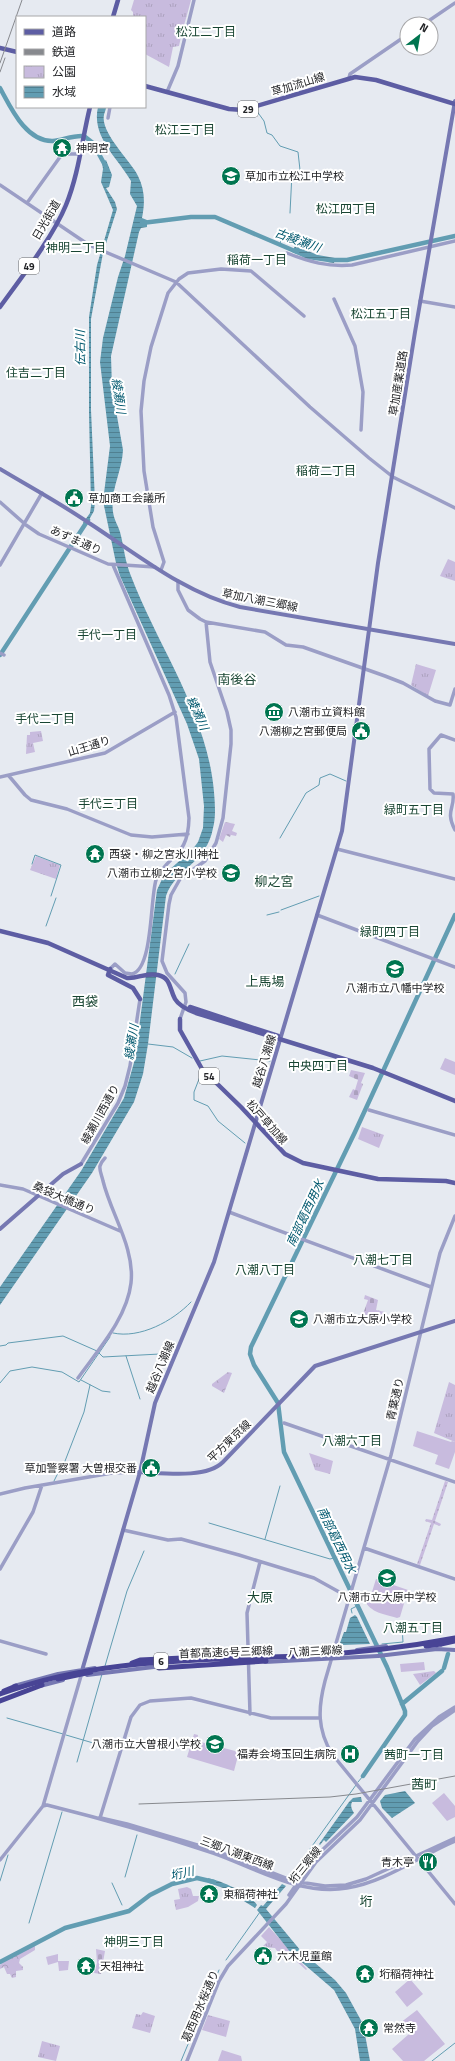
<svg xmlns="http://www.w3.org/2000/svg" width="455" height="2061" font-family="'Titillium Web','Noto Sans JP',sans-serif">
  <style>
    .grass { fill: #c8bbde }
    .forest { fill: url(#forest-crowns) }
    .cemetery { fill: url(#cemetery-stones) }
    .park { fill: url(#park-tufts) }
    .garden { fill: url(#garden-dots) }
    .water { fill: url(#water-rules) }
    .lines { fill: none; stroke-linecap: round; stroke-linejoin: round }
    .stream { stroke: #629db2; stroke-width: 1 }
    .river { stroke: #629db2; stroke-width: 4.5 }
    .tertiary { stroke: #9b9ec6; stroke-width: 3.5 }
    .secondary { stroke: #7678b2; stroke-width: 4 }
    .primary { stroke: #5d5da3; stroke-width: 4.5 }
    .motorway { stroke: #484495; stroke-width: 5 }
    .rail { stroke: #87898e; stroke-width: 1 }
    .secondary-bridge { stroke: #7678b2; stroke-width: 4 }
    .motorway-bridge { stroke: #484495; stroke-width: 5 }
    .labels { text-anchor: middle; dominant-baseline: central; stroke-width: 4; stroke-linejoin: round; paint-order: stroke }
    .shield { fill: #fff; stroke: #656668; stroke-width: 1 }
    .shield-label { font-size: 10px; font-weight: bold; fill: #232427 }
    .street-label { font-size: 11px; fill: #232427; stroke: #fff }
    .poi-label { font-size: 11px; fill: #232427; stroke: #fff; text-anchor: start }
    .neighbourhood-label { font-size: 12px; fill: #184532; stroke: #fff }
    .water-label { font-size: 12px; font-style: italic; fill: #00586e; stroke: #fff }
    .quarter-label { font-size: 13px; fill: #184532; stroke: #fff }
  </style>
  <defs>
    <pattern id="forest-crowns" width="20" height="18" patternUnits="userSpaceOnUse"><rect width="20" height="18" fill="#c8bbde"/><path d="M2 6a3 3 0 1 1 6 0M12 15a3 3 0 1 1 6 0" fill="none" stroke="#aca1be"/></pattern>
    <pattern id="cemetery-stones" width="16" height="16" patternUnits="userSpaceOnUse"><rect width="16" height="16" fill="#c8bbde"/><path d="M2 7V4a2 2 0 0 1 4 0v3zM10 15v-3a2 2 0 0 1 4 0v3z" fill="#aca1be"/></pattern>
    <pattern id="park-tufts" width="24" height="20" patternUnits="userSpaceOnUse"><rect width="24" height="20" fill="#c8bbde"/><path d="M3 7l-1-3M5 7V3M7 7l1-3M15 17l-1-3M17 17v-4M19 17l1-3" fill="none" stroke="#aca1be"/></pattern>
    <pattern id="garden-dots" width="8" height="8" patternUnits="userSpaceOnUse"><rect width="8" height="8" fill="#c8bbde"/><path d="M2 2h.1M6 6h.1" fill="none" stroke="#aca1be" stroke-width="1.8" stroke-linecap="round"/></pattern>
    <pattern id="water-rules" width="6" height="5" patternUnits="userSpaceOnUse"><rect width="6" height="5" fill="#629db2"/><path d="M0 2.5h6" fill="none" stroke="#508091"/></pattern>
  </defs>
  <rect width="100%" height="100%" fill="#e6eaf1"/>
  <path class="grass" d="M417,1431L451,1442L452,1441L455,1442V1452L449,1469L435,1464L438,1455L413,1446Z
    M376,1579L408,1590L400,1617L397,1618C380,1613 370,1613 362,1596L366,1594L371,1595Z
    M424,1662L425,1670L401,1672L400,1664Z
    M194,1734L198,1735L197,1741L239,1752L234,1771L187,1757Z
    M444,1793L455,1806V1817L447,1821L432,1803Z
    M58,1954V1961H69L68,1970L59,1971L58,1962L48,1965L46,1957Z
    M410,1979L423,1994L407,2007L395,1992Z
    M417,2010L445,2044L424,2061H403L392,2049L409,2034L400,2023Z
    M222,2050L241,2056L242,2061H218Z"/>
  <path class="forest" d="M228,1372L232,1373L224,1393L212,1386V1384Z
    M35,1945V1950L20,1959L19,1963L23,1967V1970L16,1971V1977L12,1978L10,1974H7L4,1967L0,1969V1965L10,1957Z"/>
  <path class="cemetery" d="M225,822L235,824L232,831L237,833L236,836L231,835L230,837L226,835L223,842L219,839Z
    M351,1070L365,1073L361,1083L363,1084L357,1100L349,1097L353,1089L355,1090L358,1080L349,1076Z
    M365,1295L378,1300L376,1310L385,1312L382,1321L363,1314L368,1300L364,1299Z
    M96,1949L105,1951L101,1974L94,1973L97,1963Z"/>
  <path class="park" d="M134,0H191C187,16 182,30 179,46L173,47L169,67L145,54V17H133V12L131,10Z
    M448,559L455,562V581L440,576Z
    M416,664L436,670L428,696L411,685Z
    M41,731L43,741L33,743L35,752L26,754L27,735H30V732Z
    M36,856L60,865L56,879L30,870Z
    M445,1058L455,1062V1075L440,1069Z
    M362,1127L384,1135L379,1148L358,1139Z
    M449,1382L455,1385V1442L434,1433Z
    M309,1453L333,1461L330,1474L315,1470Z
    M434,1671L436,1673L420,1685L413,1674Z
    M187,1887L191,1889L193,1896H199L198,1901L188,1907L176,1910L174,1900L180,1899L178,1889Z
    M269,1927L307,1969L306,1970L285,1951L280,1955L275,1948L262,1947L267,1942L261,1936Z
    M143,2012L155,2016L150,2033L132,2028L136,2014L141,2015Z
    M208,2015L230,2021L226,2037L202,2030Z
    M42,2041L60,2046L56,2061L38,2057Z"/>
  <path class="garden" d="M445,1481L448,1482L435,1521L441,1524L440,1526L434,1524L420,1565L417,1564L431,1523L425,1521L426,1519L432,1520Z"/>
  <path class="water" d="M98,107H106C106,110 104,114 104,115C100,133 131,161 138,176C145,190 145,203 142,218L147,220V227L141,228L139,232L111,356L112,388L123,450C122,472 110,490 113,512C114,520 118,525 120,532C124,547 125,562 131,576C159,649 207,713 214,792C215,804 216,817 213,828C207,863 175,869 166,896L148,1044L143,1074L134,1102L92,1173L0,1305V1287L81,1171L124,1098L135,1059L157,890L163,877L165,878L170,872L169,870L192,850L198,842L203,828L204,806L199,759L187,724L120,576L116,563L103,501L110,446L100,362L103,338L118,277L125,256L137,206L130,194L131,181C118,158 91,137 98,107Z
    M106,160L112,175L109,187L106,188L115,202L117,209L103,253L91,319V410L95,502L94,511L86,525L83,523L90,513L91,506L89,412V317L97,265L113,210L101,182L103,169L102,163Z
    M295,246L318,255L335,258L334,263L307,259L292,252Z
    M355,1615L357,1617L370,1644L342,1645L340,1643L344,1632H346L350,1618Z
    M405,1791L415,1803L392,1818L382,1808L380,1801L385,1795Z
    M361,1797L362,1802H352C350,1806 352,1810 354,1813L326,1842L324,1840L320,1845L319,1844L349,1802L353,1798Z
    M208,1878C222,1881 249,1893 257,1905L255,1908L223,1888L209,1883Z
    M282,1884L286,1886L266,1909L301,1951L335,1980L346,1993L363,2024L370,2061H360L355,2029L334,1990L291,1953L257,1910L261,1905L263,1906Z"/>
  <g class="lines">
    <path class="stream" d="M256,110L264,121L267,133L272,135L280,146L298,152L300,170L292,173L290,213
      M280,244L281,240
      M280,838L306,793L319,785L320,778L330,774L346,781
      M32,864L35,855L61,865L51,896
      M281,910L319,896
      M267,915L279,912
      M46,926L56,898
      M175,974L189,944
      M148,1044L173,1047L192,1058
      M200,1061L222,1056L270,1061
      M201,1074L194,1092V1100L208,1106L218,1121L245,1143
      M113,1333C140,1339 173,1321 191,1302
      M0,1346L6,1345L8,1343L63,1336L97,1351
      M99,1353L103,1357L160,1354L173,1351
      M126,1356L140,1399
      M81,1380L102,1391L110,1392
      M0,1383L10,1371L32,1367L62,1372L79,1382L110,1337
      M54,1481L58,1473L60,1474L84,1412L90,1385
      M209,1523L330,1559L334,1558
      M265,1539L280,1486
      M352,1613L351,1609L357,1606
      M375,1644H378
      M382,1644L403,1642L402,1626
      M105,1666L127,1591L144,1551
      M7,1718L63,1734
      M66,1735L100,1745
      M77,1762L102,1674
      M358,1782L363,1776
      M292,1874L356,1785
      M125,1877L137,1835
      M0,1881L8,1855
      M112,1883L122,1905
      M29,1923L62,1812
      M226,1960L260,1912
      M181,2061L219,1970
      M432,2061L455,2043"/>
    <path class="river" d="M0,88C11,108 26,142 53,141C63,140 73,135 84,136L93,143L106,167
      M142,223L191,217H215L297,252
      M329,260H347L455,236
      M0,655L88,520
      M444,1668L448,1654
      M402,1704L442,1671
      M363,1776L405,1715V1711L387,1667L284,1452L278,1403L254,1365L250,1354L251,1347L355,1132L455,915
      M0,1962L65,1928L129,1911L150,1895L172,1884L197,1878L214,1882"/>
    <path class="tertiary" d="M424,24L455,3
      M349,78L350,74L407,35
      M167,92L178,66L194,0
      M108,118L110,107
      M0,185L89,245L176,282L310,407L369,458L393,477L455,508
      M27,203L60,157L64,154H81
      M287,253C309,262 328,267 352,265L455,241
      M334,299L355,346L363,392L361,430
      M420,301L455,307
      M0,502L26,525L39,534L108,564L155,567
      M0,565L42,493
      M161,570L164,562L153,527L144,471L141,411L144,381L151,347L168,293L179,279L188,273L221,269L251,271L304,316
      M178,581V590L188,610L200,619L206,622L265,632L286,645L303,647L385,676L403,683L435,701L450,705L455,689
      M0,653L4,655
      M455,740L441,735L429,749L430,789L434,793L453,794C455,808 445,811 455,830
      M9,776L25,795L31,800L67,809L131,835L152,837L188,834
      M0,777L105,753L175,712
      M337,849L455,879
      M317,915L455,967
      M110,969L115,964L125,973L132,974C153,969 150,899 156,880C169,852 188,859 189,818L176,717L169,695L113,565
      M180,1019L186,1002L185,993L167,973L162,961L169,904L171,895L180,879L205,861L216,843L223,818L231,744V730L227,712L210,662L206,622
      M369,1110L455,1135
      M81,1164L118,1103L125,1086L130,1066L140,999
      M0,1185L23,1189L120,1231
      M229,1212L431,1287
      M455,1216L440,1253L391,1455L325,1681C318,1708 317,1729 332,1754L455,1904
      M78,1378C98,1350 127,1318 131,1283C135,1248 111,1214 103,1181C102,1176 99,1170 100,1166C101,1163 103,1160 105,1158
      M284,1423L455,1482
      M0,1494L25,1488L112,1473L140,1472
      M123,1530L168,1540L181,1539L239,1555L314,1578L350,1598
      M364,1548L455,1579
      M0,1569L33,1512L42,1485
      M0,1641L46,1654
      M250,1714L247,1613L260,1562
      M43,1806L47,1805C103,1819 159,1835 213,1853C256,1868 300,1896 347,1888C386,1882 419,1856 455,1841
      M100,1818L131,1717L140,1705L150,1701L191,1698L271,1718H319
      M101,1818L127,1824L214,1850L293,1881L325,1886L346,1885L366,1879L455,1838
      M0,1860L43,1806L81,1676
      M289,1895L316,1856L357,1817L415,1739L439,1717L455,1707
      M187,2061L219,1981L228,1966L286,1904L316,1862L360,1820L418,1741L432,1726L455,1710"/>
    <path class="secondary" d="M0,469C30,487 60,503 89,523C137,554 184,593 240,607L455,644
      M0,1229L63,1174L81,1164
      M140,1472C163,1473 206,1479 223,1462L315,1366L455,1321
      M357,1650L386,1646
      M378,1656L437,1649L455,1650
      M81,1674L140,1472L155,1403L214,1262L342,831L378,563L415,332L455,101
      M14,1686L58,1674L95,1668
      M40,1686L63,1680"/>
    <path class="primary" d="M113,17L118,0
      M0,48L17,52
      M145,86L229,109L243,110L355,77L376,80L455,104
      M0,307C21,278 53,237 66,205C79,173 82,139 90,107
      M0,931L48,943L127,978C138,979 146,972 158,975C171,978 169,988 175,999C179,1006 188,1010 196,1013L373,1068L455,1101
      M110,969L108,975L133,988L140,999
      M190,1007L278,1036
      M180,1019V1030L202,1069L241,1107L285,1154L303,1163L378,1179L446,1181L455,1183"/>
    <path class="motorway" d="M441,1644L455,1641
      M132,1663L140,1660L225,1656
      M4,1691L16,1686
      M0,1701L42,1685"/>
    <path class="rail" d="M0,63L22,0
      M0,72L5,58
      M139,1804L330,1797L356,1794L455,1776"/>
    <path class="secondary-bridge" d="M265,1662L378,1656
      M87,1675L162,1666"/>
    <path class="motorway-bridge" d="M426,1646L441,1644
      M159,1668L266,1661
      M58,1679L91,1672
      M0,1694C97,1658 194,1661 296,1656C349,1654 403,1648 455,1638"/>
  </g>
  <defs>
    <g id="temple-disc" transform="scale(1)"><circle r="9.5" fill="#007550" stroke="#fff"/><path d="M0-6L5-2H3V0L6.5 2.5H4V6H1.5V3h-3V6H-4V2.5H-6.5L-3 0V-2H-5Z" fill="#fff"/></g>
    <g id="school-disc" transform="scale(1)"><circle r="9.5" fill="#007550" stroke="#fff"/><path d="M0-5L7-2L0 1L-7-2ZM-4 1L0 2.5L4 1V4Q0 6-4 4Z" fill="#fff"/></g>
    <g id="civic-disc" transform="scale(1)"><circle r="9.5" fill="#007550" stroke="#fff"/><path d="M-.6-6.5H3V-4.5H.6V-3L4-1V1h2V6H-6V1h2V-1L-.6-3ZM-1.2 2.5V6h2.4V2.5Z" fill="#fff"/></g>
    <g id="museum-disc" transform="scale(1)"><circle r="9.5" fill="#007550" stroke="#fff"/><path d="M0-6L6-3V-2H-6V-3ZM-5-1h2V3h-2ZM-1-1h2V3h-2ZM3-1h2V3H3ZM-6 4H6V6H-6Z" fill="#fff"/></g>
    <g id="hospital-disc" transform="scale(1)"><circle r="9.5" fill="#007550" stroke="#fff"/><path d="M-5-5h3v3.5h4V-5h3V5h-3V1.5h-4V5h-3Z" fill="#fff"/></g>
    <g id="restaurant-disc" transform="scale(1)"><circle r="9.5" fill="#007550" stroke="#fff"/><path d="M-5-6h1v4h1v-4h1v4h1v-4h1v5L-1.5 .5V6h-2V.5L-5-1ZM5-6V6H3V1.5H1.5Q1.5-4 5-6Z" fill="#fff"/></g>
  </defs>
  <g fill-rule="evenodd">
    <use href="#temple-disc" x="62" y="148"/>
    <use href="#school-disc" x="231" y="176"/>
    <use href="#civic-disc" x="74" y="498"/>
    <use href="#museum-disc" x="274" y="712"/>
    <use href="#civic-disc" x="361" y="731"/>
    <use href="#temple-disc" x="95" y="854"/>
    <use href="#school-disc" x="231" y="873"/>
    <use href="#school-disc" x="395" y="969"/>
    <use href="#school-disc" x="299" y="1319"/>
    <use href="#civic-disc" x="151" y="1468"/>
    <use href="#school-disc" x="387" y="1578"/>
    <use href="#school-disc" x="215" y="1744"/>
    <use href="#hospital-disc" x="350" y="1754"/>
    <use href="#restaurant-disc" x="428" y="1862"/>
    <use href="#temple-disc" x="209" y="1894"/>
    <use href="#civic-disc" x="263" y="1956"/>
    <use href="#temple-disc" x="86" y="1966"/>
    <use href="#temple-disc" x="365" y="1974"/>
    <use href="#temple-disc" x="369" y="2028"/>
  </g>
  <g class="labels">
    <g class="shield">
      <rect x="238" y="101" width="20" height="16" rx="3"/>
      <rect x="19" y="258" width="20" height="16" rx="3"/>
      <rect x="199" y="1068" width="20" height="16" rx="3"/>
      <rect x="154" y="1653" width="14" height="16" rx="3"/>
    </g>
    <g class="shield-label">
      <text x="248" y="109">29</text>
      <text x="29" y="266">49</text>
      <text x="209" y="1076">54</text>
      <text x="161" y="1661">6</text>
    </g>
    <g class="street-label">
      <text transform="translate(298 84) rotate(-17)">草加流山線</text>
      <text transform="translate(46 220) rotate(-60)">日光街道</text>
      <text transform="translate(398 383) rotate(-81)">草加産業道路</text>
      <text transform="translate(76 540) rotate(24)">あずま通り</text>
      <text transform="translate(260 600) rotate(11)">草加八潮三郷線</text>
      <text transform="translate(89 746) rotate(-17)">山王通り</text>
      <text transform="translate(264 1061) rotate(-73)">越谷八潮線</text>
      <text transform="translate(100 1114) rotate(-61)">綾瀬川西通り</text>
      <text transform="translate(267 1122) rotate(48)">松戸草加線</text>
      <text transform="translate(64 1198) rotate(23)">桑袋大橋通り</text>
      <text transform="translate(160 1367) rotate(-67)">越谷八潮線</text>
      <text transform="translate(395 1399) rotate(-77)">青葉通り</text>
      <text transform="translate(229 1441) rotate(-44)">平方東京線</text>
      <text transform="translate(315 1651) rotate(-3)">八潮三郷線</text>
      <text transform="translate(226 1652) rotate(-2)">首都高速6号三郷線</text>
      <text transform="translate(237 1853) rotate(20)">三郷八潮東西線</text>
      <text transform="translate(305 1865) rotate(-51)">垳三郷線</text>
      <text transform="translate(200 2006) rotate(-67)">葛西用水桜通り</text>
    </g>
    <g class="poi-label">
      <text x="76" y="148">神明宮</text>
      <text x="245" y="176">草加市立松江中学校</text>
      <text x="88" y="498">草加商工会議所</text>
      <text x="288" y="712">八潮市立資料館</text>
      <text x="347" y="731" text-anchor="end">八潮柳之宮郵便局</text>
      <text x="109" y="854">西袋・柳之宮氷川神社</text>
      <text x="217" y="873" text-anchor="end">八潮市立柳之宮小学校</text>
      <text x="395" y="988" text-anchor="middle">八潮市立八幡中学校</text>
      <text x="313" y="1319">八潮市立大原小学校</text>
      <text x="137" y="1468" text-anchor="end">草加警察署 大曽根交番</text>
      <text x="387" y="1597" text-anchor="middle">八潮市立大原中学校</text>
      <text x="201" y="1744" text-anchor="end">八潮市立大曽根小学校</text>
      <text x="336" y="1754" text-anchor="end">福寿会埼玉回生病院</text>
      <text x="414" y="1862" text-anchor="end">青木亭</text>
      <text x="223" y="1894">東稲荷神社</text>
      <text x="277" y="1956">六木児童館</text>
      <text x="100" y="1966">天祖神社</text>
      <text x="379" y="1974">垳稲荷神社</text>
      <text x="383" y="2028">常然寺</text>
    </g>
    <g class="neighbourhood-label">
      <text x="206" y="31">松江二丁目</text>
      <text x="185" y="129">松江三丁目</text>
      <text x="346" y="208">松江四丁目</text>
      <text x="76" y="247">神明二丁目</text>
      <text x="257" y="259">稲荷一丁目</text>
      <text x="381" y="313">松江五丁目</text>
      <text x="36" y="372">住吉二丁目</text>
      <text x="326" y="470">稲荷二丁目</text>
      <text x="107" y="634">手代一丁目</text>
      <text x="45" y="718">手代二丁目</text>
      <text x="108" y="803">手代三丁目</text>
      <text x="414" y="809">緑町五丁目</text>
      <text x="390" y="931">緑町四丁目</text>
      <text x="318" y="1065">中央四丁目</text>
      <text x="383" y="1259">八潮七丁目</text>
      <text x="265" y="1269">八潮八丁目</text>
      <text x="352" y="1440">八潮六丁目</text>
      <text x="413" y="1627">八潮五丁目</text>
      <text x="414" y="1754">茜町一丁目</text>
      <text x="134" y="1941">神明三丁目</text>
    </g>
    <g class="water-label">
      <text transform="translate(298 240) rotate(20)">古綾瀬川</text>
      <text transform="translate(80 348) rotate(-91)">伝右川</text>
      <text transform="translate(119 396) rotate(82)">綾瀬川</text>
      <text transform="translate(198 713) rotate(66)">綾瀬川</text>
      <text transform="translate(131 1042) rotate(-81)">綾瀬川</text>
      <text transform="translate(305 1213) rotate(-65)">南部葛西用水</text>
      <text transform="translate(337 1540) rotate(64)">南部葛西用水</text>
      <text transform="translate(182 1873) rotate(-13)">垳川</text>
    </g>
    <g class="quarter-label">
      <text x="237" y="679">南後谷</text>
      <text x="274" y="881">柳之宮</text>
      <text x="265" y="981">上馬場</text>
      <text x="85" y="1001">西袋</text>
      <text x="260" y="1597">大原</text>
      <text x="424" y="1784">茜町</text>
      <text x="366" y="1901">垳</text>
    </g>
  </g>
  <rect x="16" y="16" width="130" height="92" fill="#ffffff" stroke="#a7a7a9"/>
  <rect x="24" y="29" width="20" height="6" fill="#5d5da3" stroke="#a7a7a9"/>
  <text x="52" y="36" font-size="12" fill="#232427">道路</text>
  <rect x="24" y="49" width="20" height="6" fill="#87898e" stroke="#a7a7a9"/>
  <text x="52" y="56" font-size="12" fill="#232427">鉄道</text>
  <rect x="24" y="66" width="20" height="12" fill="url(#park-tufts)" stroke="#a7a7a9"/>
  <text x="52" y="76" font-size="12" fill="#232427">公園</text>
  <rect x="24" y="86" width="20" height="12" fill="url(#water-rules)" stroke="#a7a7a9"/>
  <text x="52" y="96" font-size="12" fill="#232427">水域</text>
  <g transform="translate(419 36) rotate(31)"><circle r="19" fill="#ffffff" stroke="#a7a7a9"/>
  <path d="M0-3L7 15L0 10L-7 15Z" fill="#007550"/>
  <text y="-6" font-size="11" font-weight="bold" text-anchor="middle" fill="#232427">N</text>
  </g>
</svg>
